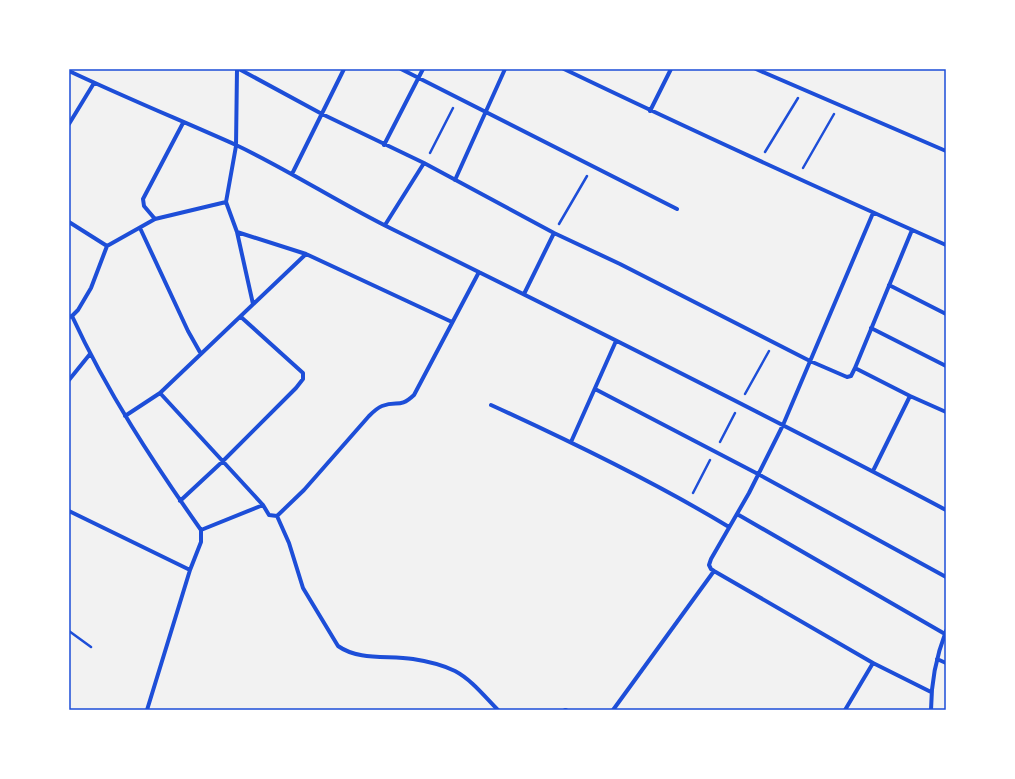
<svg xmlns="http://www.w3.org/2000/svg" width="1015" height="779" font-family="'DejaVu Sans',sans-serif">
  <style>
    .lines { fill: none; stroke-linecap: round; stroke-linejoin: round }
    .path { stroke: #1d4ed8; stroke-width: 2.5 }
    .minor { stroke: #1d4ed8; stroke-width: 4 }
    .neatline { fill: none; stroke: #1d4ed8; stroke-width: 1.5 }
  </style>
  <rect width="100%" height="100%" fill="#f2f2f2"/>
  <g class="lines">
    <path class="path" d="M765,152L798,98
      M430,153L453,108
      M803,168L834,114
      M559,224L587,176
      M745,394L769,351
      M720,442L735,413
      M693,493L710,460
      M69,631L91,647"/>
    <path class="minor" d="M237,69L236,146L226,202L237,232L253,304
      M239,69L322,114L424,163L554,233L620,264L810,361L847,377L851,376L855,368L910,396L946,412
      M401,69L677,209
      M564,69C691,130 818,188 946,245
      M756,69L946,151
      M69,71C124,97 180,120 236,145C289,170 339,203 392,229C578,321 763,413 946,510
      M650,111L671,69
      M69,124L94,83
      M384,145L423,69
      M292,174L344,69
      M455,180L505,69
      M873,213L783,425L749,493L711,559L709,565L711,569L714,571L873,663L931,692
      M155,219L144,206L143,199L183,123
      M69,222L107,246
      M385,225L424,163
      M140,228L188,331L201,354
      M237,232L306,254L452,322
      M889,285L946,314
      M524,294L554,233
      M72,316C107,392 153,462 201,530V542L190,570L147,710
      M69,317L72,316L78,310L91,288L107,246L155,219L226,202
      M871,328L946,366
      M855,368L912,230
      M69,380L90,354
      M595,389L758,474L946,577
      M160,393L263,505L269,515L277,516L304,490L369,416C373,412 377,408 382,406C398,400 399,409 414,395L479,272
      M491,405C572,442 653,481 729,527
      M125,416L160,393L306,254
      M571,442L616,341
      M873,471L910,396
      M180,501L222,462L296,388L303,379V373L241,317
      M69,511L190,570
      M737,514L945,634
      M277,516L289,543L303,588L338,646C359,661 389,655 413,659C426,661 443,665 455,671C472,680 485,697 498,710
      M201,530L263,505
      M937,659L946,663
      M565,710H566
      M613,710L714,571
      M845,710L873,663
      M931,710C931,683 936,657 946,631"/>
  </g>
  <rect width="1015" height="779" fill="none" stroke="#ffffff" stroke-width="140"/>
  <rect x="70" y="70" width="875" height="639" class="neatline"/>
</svg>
